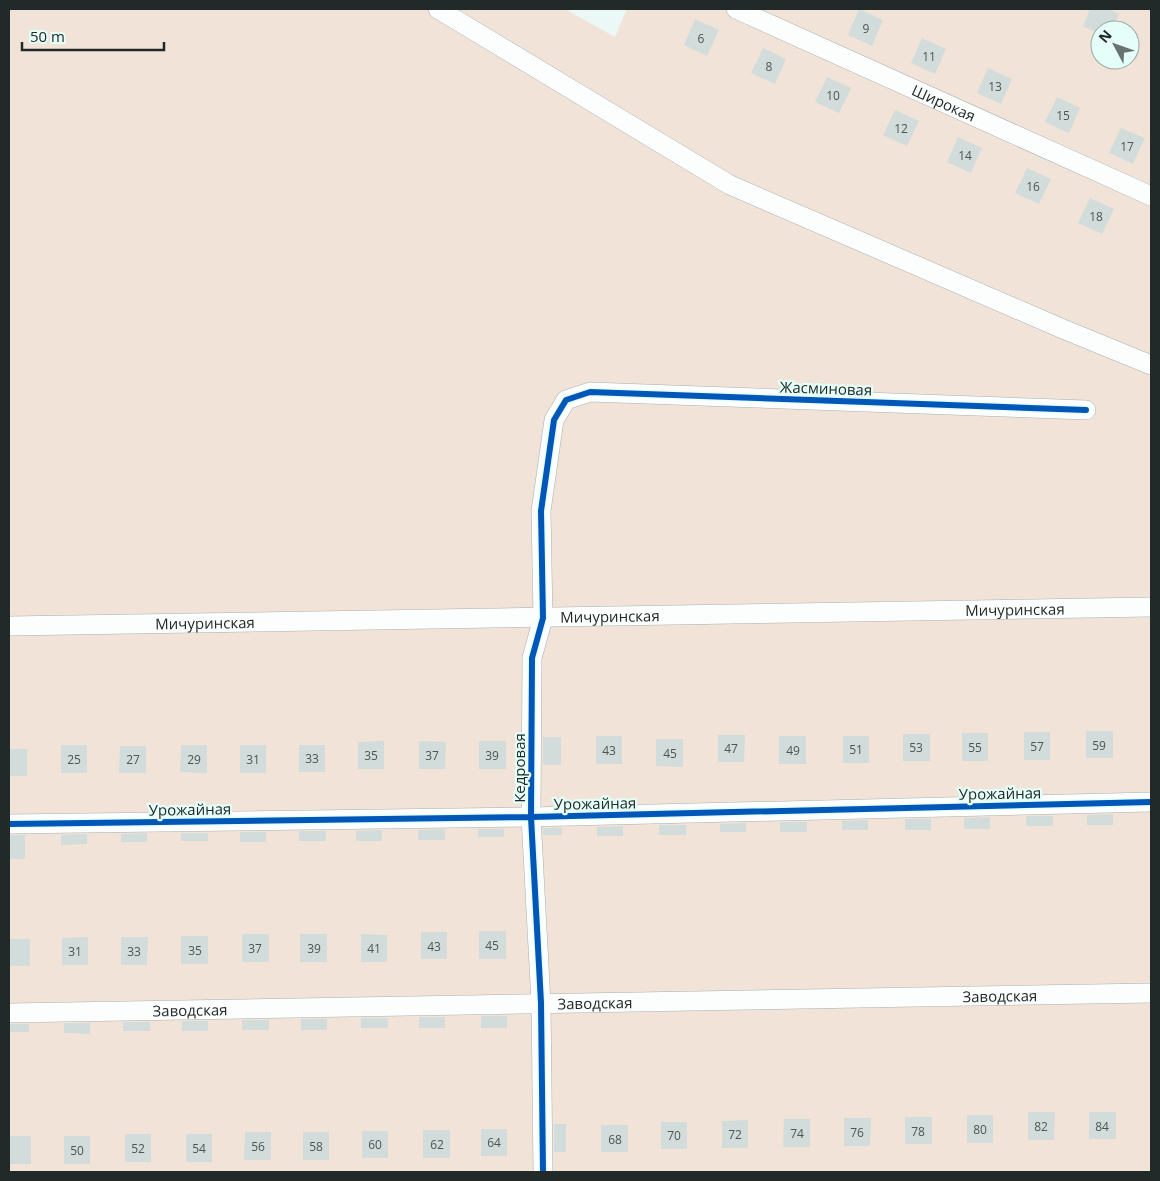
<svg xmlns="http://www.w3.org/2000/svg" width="1160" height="1181" font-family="'Open Sans',sans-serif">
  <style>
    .green { fill: #f2e3d8; fill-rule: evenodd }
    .building { fill: #d2dcda }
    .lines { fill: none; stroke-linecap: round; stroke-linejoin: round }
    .minor-casing { stroke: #a7b1af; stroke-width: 20 }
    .minor { stroke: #fcfefe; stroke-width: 19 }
    .cycleway-casing { stroke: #e5fef8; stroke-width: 9 }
    .cycleway { stroke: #0057b8; stroke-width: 6 }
    .labels { text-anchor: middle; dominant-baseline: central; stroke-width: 4.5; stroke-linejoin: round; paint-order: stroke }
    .number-label { font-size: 12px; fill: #4d5654 }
    .street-label { font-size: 15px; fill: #212a28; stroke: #e5fef8 }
  </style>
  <rect width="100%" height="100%" fill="#ebf8f5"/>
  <path class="green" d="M9,9H565L615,37L627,9H1151V1172H9ZM1100,30H1130V60H1100Z"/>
  <path class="building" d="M859,9L883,20L872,46L848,35Z
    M1090,9H1108L1119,14L1111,30H1100V34L1083,26Z
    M695,19L719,30L707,56L684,45Z
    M922,38L946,49L935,74L911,63Z
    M763,48L786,59L775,84L751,73Z
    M988,68L1012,79L1001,104L977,93Z
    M827,77L851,88L839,113L815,102Z
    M1057,97L1080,108L1069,133L1045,122Z
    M895,110L919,121L907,146L883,135Z
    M1121,128L1145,138L1133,164L1109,153Z
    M958,137L982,148L971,173L947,162Z
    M1027,168L1051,179L1039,204L1015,193Z
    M1090,198L1114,209L1102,234L1078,223Z
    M1086,731H1113V758H1086Z
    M1024,732H1050V760H1024Z
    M962,733H988V761H962Z
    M903,734H930V761H903Z
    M718,735H745L744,762H718Z
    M596,736H622V764H596Z
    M779,736H806V764H779Z
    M843,736H869V763H843Z
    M543,737H561V765H543Z
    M656,739H683V767L656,766Z
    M384,741V769H358V742Z
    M419,741L446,742L445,769H419Z
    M479,741H506V769H479Z
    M61,745H87V773H61Z
    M181,745H207V773L180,772Z
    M240,745H266V773H240Z
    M299,745H325V772H299Z
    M120,746H146V773H119Z
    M9,749H27V776H9Z
    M1113,814V825H1087V815Z
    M1026,816H1053V826H1026Z
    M990,817V829H964V818Z
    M905,819H931V830H905Z
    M868,820V830H842V821Z
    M780,822H807V832H780Z
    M746,823V832H720V824Z
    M659,825H686V835H659Z
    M623,826V836H597V827Z
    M543,828H562V835H543Z
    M445,829V840H418V830Z
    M478,829H504V837H478Z
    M382,830V841H356V831Z
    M299,831H326V841H299Z
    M240,832H266V842H240Z
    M147,833V842H121V834Z
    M181,833H208V841H181Z
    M87,834V844L61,845V835Z
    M9,835H25V859H9Z
    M479,931H506V959H479Z
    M421,932H447V959H421Z
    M242,934H269V962H242Z
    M300,934H327V962H300Z
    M361,934L387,935V962H361Z
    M181,936H208V964H181Z
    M88,937V965H62V938Z
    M121,937H148L147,965H121Z
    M9,939H30V966H9Z
    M481,1016H507V1028H481Z
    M419,1017H445V1028H419Z
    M361,1018H388V1028H361Z
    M301,1019H327V1030H301Z
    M242,1020H269V1030H242Z
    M182,1021H208V1031H182Z
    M123,1022H150V1031H123Z
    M64,1023H90V1034L64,1033Z
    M9,1024H29V1032H9Z
    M1028,1112H1055L1054,1140H1028Z
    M1089,1112H1116V1139H1089Z
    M967,1115H993V1143H967Z
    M905,1117H932V1144H905Z
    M844,1118H871L870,1146H844Z
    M784,1119H810V1147H783Z
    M748,1120V1148H722V1121Z
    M661,1122H687V1149H661Z
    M554,1124H566V1152H554Z
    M601,1125H628V1152H601Z
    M481,1129H507V1156H481Z
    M423,1130H450V1158H423Z
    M362,1131H388V1158H362Z
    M245,1132H271V1160H244Z
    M303,1132H329V1160H303Z
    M125,1134H151V1162H125Z
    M186,1134H212V1162H186Z
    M9,1136H31V1164H9Z
    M64,1136H90V1164H64Z"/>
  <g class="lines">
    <g class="minor-casing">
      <g id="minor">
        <path d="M438,9L730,185L1063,329L1151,365"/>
        <path id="s1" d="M736,9L1151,196"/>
        <path id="s2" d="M9,626L1151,607"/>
        <path d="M9,824L531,817L1151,802"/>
        <path id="s3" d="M9,1013L1151,993"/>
        <path d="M543,1172L541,1003L531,817L532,658L543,618L541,511L554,420L566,400L590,392L1086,410"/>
      </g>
    </g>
    <use href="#minor" class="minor"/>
    <g class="cycleway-casing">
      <path id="cycleway" d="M9,824L531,817L1151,802
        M543,1172L541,1003L531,817L532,658L543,618L541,511L554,420L566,400L590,392L1086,410"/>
    </g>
    <use href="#cycleway" class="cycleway"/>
  </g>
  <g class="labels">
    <g class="number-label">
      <text x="866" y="28">9</text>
      <text x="701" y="38">6</text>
      <text x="929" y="56">11</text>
      <text x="769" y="66">8</text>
      <text x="995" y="86">13</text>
      <text x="833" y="95">10</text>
      <text x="1063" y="115">15</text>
      <text x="901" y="128">12</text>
      <text x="1127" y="146">17</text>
      <text x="965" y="155">14</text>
      <text x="1033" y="186">16</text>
      <text x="1096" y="216">18</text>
      <text x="1099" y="745">59</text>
      <text x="1037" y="746">57</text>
      <text x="916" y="747">53</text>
      <text x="975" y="747">55</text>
      <text x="731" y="748">47</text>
      <text x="856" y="749">51</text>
      <text x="609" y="750">43</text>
      <text x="793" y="750">49</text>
      <text x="670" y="753">45</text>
      <text x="371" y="755">35</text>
      <text x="432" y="755">37</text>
      <text x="492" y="755">39</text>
      <text x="312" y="758">33</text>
      <text x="74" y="759">25</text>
      <text x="133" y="759">27</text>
      <text x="194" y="759">29</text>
      <text x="253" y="759">31</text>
      <text x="492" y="945">45</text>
      <text x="434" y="946">43</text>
      <text x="255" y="948">37</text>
      <text x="314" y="948">39</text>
      <text x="374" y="948">41</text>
      <text x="195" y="950">35</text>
      <text x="75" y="951">31</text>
      <text x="134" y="951">33</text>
      <text x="1041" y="1126">82</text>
      <text x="1102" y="1126">84</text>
      <text x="980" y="1129">80</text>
      <text x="918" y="1131">78</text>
      <text x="857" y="1132">76</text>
      <text x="797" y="1133">74</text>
      <text x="735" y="1134">72</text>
      <text x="674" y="1135">70</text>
      <text x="615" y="1139">68</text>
      <text x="494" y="1142">64</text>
      <text x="375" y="1144">60</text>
      <text x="437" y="1144">62</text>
      <text x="258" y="1146">56</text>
      <text x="316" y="1146">58</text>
      <text x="138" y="1148">52</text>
      <text x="199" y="1148">54</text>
      <text x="77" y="1150">50</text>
    </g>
    <g class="street-label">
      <text stroke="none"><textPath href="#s1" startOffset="228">Широкая</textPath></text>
      <text transform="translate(826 388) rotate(2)">Жасминовая</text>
      <text stroke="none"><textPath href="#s2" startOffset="1006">Мичуринская</textPath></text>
      <text stroke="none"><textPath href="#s2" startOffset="601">Мичуринская</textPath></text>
      <text stroke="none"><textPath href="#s2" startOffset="196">Мичуринская</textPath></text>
      <text transform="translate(519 768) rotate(-90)">Кедровая</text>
      <text transform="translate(1000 793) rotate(-1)">Урожайная</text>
      <text transform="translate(595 803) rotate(-1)">Урожайная</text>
      <text transform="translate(190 809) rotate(-1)">Урожайная</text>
      <text stroke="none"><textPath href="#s3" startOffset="991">Заводская</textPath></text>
      <text stroke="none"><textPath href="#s3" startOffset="586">Заводская</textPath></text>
      <text stroke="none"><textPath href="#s3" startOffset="181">Заводская</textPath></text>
    </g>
  </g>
  <rect width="1160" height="1181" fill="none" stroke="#212a28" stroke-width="20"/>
  <g transform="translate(1115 45) rotate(311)"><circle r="24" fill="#e5fef8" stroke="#97a9a5"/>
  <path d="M0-4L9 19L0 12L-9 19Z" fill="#687270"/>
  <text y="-8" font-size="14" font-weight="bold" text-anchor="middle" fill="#212a28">N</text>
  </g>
  <path d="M22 42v8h142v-8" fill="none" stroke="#212a28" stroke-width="2.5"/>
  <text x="30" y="42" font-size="15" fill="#212a28" stroke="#e5fef8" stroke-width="4" paint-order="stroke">50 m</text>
</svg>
